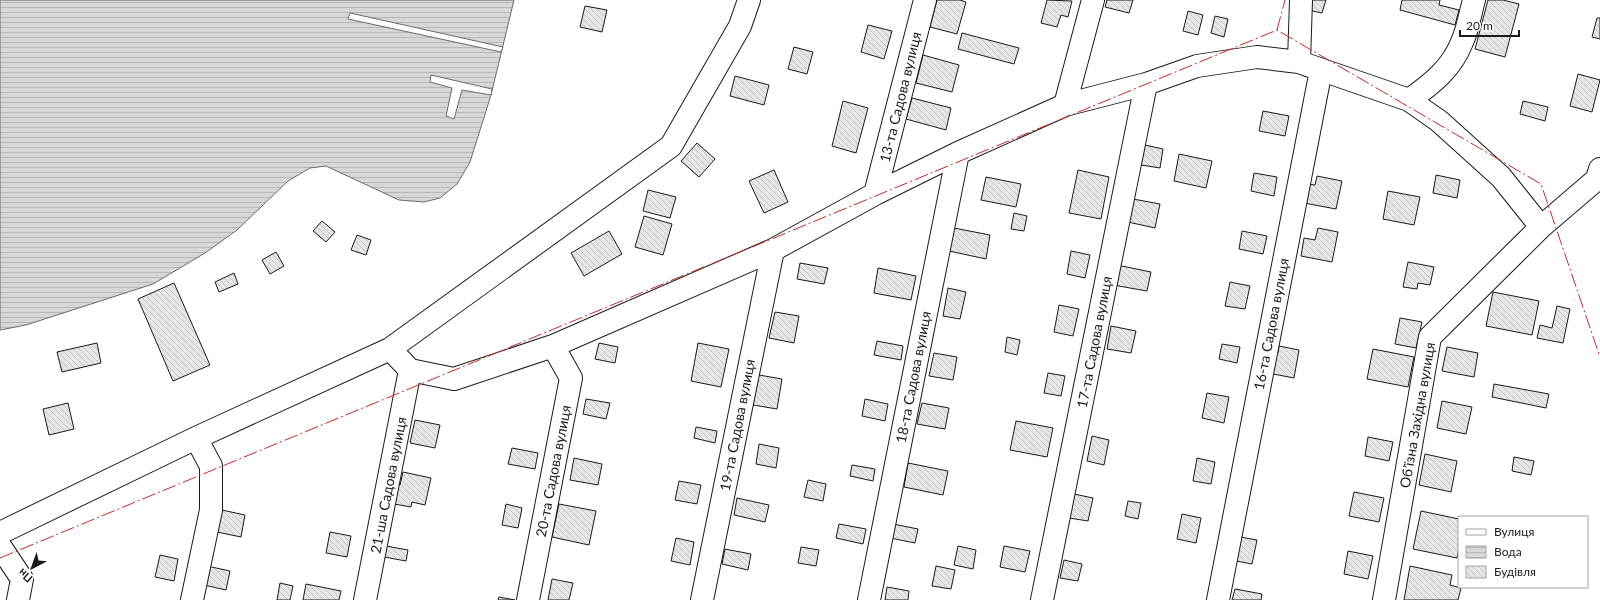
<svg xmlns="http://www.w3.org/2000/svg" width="1600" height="600" font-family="Lato,sans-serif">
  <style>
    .water { fill: url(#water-rules); stroke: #6a6a6a }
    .pier { fill: #fff; stroke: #6a6a6a }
    .building { fill: url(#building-back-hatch); stroke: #1a1a1a }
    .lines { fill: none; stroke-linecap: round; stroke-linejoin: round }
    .minor-casing { stroke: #1a1a1a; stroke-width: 24 }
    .minor { stroke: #fff; stroke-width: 22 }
    .power { stroke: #c62828; stroke-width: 1; stroke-dasharray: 14 3 2 3; stroke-linecap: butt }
    .labels { text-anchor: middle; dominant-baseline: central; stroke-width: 3; stroke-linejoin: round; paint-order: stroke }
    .street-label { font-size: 14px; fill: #1a1a1a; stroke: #fff }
  </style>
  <defs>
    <pattern id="water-rules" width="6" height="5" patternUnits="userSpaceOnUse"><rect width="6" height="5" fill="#d7d7d7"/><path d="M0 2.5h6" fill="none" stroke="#b8b8b8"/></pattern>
    <pattern id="building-back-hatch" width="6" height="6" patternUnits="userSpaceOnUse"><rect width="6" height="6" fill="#e6e6e6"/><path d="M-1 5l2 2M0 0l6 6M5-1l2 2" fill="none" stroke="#c5c5c5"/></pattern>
  </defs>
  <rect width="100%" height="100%" fill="#fff"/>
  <path class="water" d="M0,0H514L491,95L470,162L457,184L440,198L424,202L399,200L326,166L310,168L288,181L237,230L205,253L153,284L26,325L0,330Z"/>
  <path class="pier" d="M350,13L503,47L501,52L348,19Z
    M431,75L492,89L491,95L462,90L454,119L446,116L452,88L430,82Z"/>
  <path class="building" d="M937,0H960L966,2L957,34L930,27Z
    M1047,0L1072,1L1068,17L1061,15L1057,27L1041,23Z
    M1107,0H1133L1129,13L1105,7Z
    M1310,0H1326L1322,13L1308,10Z
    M1402,0H1440L1439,5L1459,10L1455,25L1400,10Z
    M1488,0H1503L1519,4L1505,57L1475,49Z
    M585,6L607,10L602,32L580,27Z
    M1188,11L1203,15L1198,35L1183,31Z
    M1215,16L1228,19L1224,37L1211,33Z
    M1597,18H1600V39L1592,37Z
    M868,25L892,31L884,59L861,52Z
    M962,33L1019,48L1014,64L958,49Z
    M794,47L813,52L807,74L788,69Z
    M923,55L959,65L952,92L916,83Z
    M1578,74L1600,80L1592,112L1570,106Z
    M735,76L769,85L764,105L730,96Z
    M912,98L951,108L946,130L906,119Z
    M843,101L868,108L856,153L832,146Z
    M1523,101L1548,107L1545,121L1520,114Z
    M1263,111L1289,116L1285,136L1259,131Z
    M697,143L715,159L699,177L681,161Z
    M1145,145L1163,149L1160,168L1141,165Z
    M1179,154L1212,161L1206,188L1174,181Z
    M774,170L788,202L764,213L749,181Z
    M1078,170L1109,177L1101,219L1069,213Z
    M1254,173L1277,177L1274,196L1251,191Z
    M1436,175L1460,180L1457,198L1433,193Z
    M1317,176L1342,181L1336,209L1304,203L1308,184L1315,185Z
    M986,177L1021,184L1016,207L981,200Z
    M648,190L676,197L670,218L643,211Z
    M1388,191L1420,197L1414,225L1383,219Z
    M1133,199L1160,204L1155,228L1128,222Z
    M1014,213L1027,216L1024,231L1011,229Z
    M644,216L672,224L663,255L635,247Z
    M322,221L335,232L326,242L313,231Z
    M954,228L990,235L986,259L949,251Z
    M1318,228L1338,232L1332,262L1301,256L1304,238L1315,240Z
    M609,231L622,254L584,276L571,253Z
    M1242,231L1267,236L1263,254L1239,249Z
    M357,235L371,240L366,255L351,250Z
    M1071,251L1090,255L1085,278L1067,274Z
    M276,252L284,266L270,274L262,260Z
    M1408,262L1434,267L1430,285L1418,283L1417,289L1403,287Z
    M800,263L828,268L824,284L797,279Z
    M1117,265L1151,272L1147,291L1113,285Z
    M878,268L916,276L911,300L874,293Z
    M234,273L238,284L219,292L215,282Z
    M1230,282L1250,286L1245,309L1225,306Z
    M174,283L210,365L173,381L138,299Z
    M948,288L966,292L960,319L943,316Z
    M1493,292L1539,301L1532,335L1486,326Z
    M1059,305L1079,309L1073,336L1054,332Z
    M1557,306L1570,309L1563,343L1537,338L1540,325L1552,328Z
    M775,312L799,316L794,343L769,338Z
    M1400,318L1422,322L1416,348L1395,344Z
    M1111,326L1136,331L1131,353L1107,349Z
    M1007,337L1020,340L1017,355L1005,352Z
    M877,341L903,346L901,360L874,355Z
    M97,343L101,363L62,372L57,352Z
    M599,343L618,347L615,363L595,359Z
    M698,343L729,349L721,387L691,381Z
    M1222,344L1240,347L1237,363L1219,359Z
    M1279,346L1299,350L1294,378L1268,373L1272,351L1278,353Z
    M1447,347L1478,353L1474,377L1442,371Z
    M1373,349L1414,357L1408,387L1367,379Z
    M934,353L957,357L953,380L929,376Z
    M1048,373L1065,376L1061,396L1044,393Z
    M759,375L782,379L777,409L753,405Z
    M1494,384L1549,394L1546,408L1492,397Z
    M1207,393L1229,397L1224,423L1202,418Z
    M586,399L610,403L606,419L583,414Z
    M865,399L888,404L885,421L862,416Z
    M1442,401L1472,407L1466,434L1437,428Z
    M68,403L74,429L49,435L43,409Z
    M922,403L949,408L945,429L917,424Z
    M415,420L440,425L435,448L410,443Z
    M1016,421L1053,428L1047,457L1010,450Z
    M696,427L717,431L715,443L694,438Z
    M1092,436L1109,440L1104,465L1087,461Z
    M1368,437L1393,442L1389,461L1365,456Z
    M759,444L779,448L776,468L756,464Z
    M512,448L538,453L535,469L508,464Z
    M1425,454L1457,461L1451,492L1419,485Z
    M1514,457L1534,461L1531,475L1512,471Z
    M574,458L602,464L598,485L570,480Z
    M1197,458L1215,462L1211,484L1193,481Z
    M908,463L948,471L943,495L904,487Z
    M852,465L875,469L873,481L850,476Z
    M403,472L431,478L425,505L412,502L411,507L394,504L398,485H400Z
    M808,480L826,484L823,501L804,497Z
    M679,481L701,485L697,504L675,500Z
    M1354,492L1384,498L1379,522L1349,516Z
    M1074,494L1093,498L1088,521L1069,518Z
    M737,498L769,505L765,522L734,515Z
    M1128,501L1141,503L1138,519L1125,516Z
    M506,504L522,508L518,528L502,525Z
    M559,504L596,511L589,545L552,537Z
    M222,510L245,515L241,537L217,532Z
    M1421,511L1459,519V548L1457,558L1413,549Z
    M1182,514L1201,518L1196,543L1177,539Z
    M839,524L866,529L863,544L836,538Z
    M893,524L918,529L915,543L890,538Z
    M330,532L351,536L347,557L326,553Z
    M1235,536L1257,540L1252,564L1231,560Z
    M676,538L694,542L690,565L671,561Z
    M386,546L408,550L406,561L384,557Z
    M958,546L976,550L973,569L954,565Z
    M1004,546L1030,551L1025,572L1000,567Z
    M801,547L819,550L816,566L798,563Z
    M725,549L751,554L748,570L722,564Z
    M1348,551L1373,556L1368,579L1344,574Z
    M160,555L178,559L174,581L155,577Z
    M1064,560L1082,564L1078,581L1060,578Z
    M207,566L230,571L226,590L204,585Z
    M936,566L955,570L951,589L932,586Z
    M1410,566L1452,575L1450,585L1461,588L1458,600H1404Z
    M552,579L573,583L569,600H548Z
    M280,583L293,586L290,600H277Z
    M306,584L341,591L339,600H303Z
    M887,587L909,591L908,600H885Z
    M1235,589L1262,594L1261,600H1232Z
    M499,597L515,600H498Z"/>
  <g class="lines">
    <g class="minor-casing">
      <path id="minor" d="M1409,100C1432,84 1452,68 1462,42C1468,29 1470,14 1474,0
        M1065,105L1093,0
        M875,194L925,0
        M390,349L410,370L454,379L553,346L773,250L875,194L958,153L1065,105L1146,84L1197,66L1257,57L1299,62L1409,100L1439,121L1501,177L1541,227
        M0,533L196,438L390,349L671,146L740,26L749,0
        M0,546L22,579L18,600
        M192,600L211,510V466L196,438
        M365,600L410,370
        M528,600L571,378L553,346
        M702,600L773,250
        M869,600L958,153
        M1042,600L1146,84
        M1218,600L1321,70L1299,62L1301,0
        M1384,600L1430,337L1541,227L1597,179L1600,169"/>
    </g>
    <use href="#minor" class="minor"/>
    <path class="power" d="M1277,30L1285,0
      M0,558L1277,30L1541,184L1600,357"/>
  </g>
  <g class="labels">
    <g class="street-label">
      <text transform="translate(900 97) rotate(-76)">13-та Садова вулиця</text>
      <text transform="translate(1271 324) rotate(-79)">16-та Садова вулиця</text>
      <text transform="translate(1094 342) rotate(-79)">17-та Садова вулиця</text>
      <text transform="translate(913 377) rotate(-79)">18-та Садова вулиця</text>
      <text transform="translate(1417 415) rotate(-80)">Обʼїзна Західна вулиця</text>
      <text transform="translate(737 425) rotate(-79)">19-та Садова вулиця</text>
      <text transform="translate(553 471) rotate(-79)">20-та Садова вулиця</text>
      <text transform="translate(388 485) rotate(-79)">21-ша Садова вулиця</text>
    </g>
  </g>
  <rect x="1458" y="516" width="130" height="72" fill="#ffffff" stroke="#a3a3a3"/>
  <rect x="1466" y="529" width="20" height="6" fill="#ffffff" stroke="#a3a3a3"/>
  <text x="1494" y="536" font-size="12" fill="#1a1a1a">Вулиця</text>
  <rect x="1466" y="546" width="20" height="12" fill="url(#water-rules)" stroke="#a3a3a3"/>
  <text x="1494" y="556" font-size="12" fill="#1a1a1a">Вода</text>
  <rect x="1466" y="566" width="20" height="12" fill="url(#building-back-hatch)" stroke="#a3a3a3"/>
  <text x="1494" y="576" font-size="12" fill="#1a1a1a">Будівля</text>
  <g transform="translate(32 568) rotate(221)" stroke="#ffffff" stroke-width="3" paint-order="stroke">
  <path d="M0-3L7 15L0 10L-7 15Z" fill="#1a1a1a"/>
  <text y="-6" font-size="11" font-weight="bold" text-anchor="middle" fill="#1a1a1a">Пн</text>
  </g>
  <path d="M1460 30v6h59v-6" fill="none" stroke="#1a1a1a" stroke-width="2"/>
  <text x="1466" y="30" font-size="12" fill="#1a1a1a" stroke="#ffffff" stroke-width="3" paint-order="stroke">20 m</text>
</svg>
